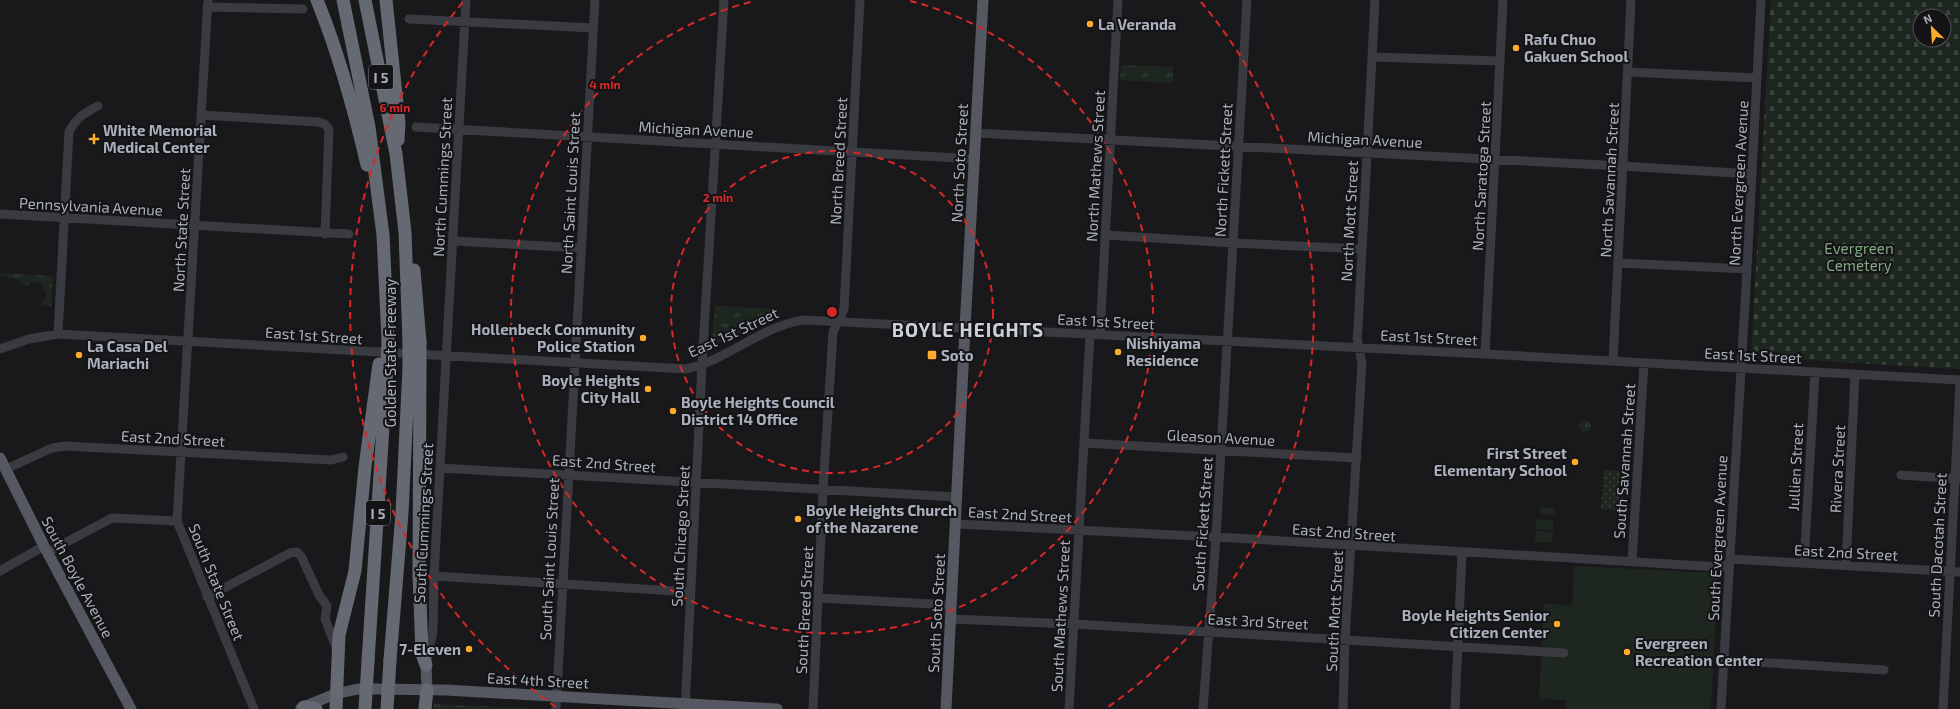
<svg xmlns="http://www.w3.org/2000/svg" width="1960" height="709" font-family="'Exo 2',sans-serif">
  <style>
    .grass { fill: url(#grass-dots) }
    .cemetery { fill: url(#cemetery-stones); fill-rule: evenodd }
    .park { fill: url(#park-tufts) }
    .pitch { fill: #1e271f }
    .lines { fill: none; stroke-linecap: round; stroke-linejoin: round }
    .minor { stroke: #3a3b41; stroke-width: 9 }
    .major { stroke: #555860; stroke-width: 11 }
    .highway { stroke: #656972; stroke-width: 13 }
    .highway-bridge { stroke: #656972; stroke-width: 13 }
    .ring { fill: none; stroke: #d62828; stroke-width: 2; stroke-dasharray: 7 5 }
    .poi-dot { fill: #ffac2d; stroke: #141417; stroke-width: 1.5 }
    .labels { text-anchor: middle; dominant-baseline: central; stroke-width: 4; stroke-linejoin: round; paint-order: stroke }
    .shield { fill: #141417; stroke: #7d828a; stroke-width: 1 }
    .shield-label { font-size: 14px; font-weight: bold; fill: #aab1bc }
    .poi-label { font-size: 15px; font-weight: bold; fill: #aab1bc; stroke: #141417; text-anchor: start }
    .street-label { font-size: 15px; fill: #aab1bc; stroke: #141417 }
    .park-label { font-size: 15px; fill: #80a980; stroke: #141417 }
    .district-label { font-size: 19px; font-weight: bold; letter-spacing: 1px; fill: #ccd0d8; stroke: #141417 }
    .centre { fill: #d62828; stroke: #141417; stroke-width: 2 }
    .ring-label { font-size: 12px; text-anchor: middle; font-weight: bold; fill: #d62828; stroke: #141417; stroke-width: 4; stroke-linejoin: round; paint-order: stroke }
  </style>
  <defs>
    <pattern id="grass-dots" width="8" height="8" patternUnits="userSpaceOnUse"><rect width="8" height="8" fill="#1e271f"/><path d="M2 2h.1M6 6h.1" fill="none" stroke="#3c443e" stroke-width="1.8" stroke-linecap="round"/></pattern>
    <pattern id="cemetery-stones" width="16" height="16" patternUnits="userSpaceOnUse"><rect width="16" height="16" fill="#1e271f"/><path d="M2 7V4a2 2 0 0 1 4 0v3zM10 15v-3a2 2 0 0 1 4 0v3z" fill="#3c443e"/></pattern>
    <pattern id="park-tufts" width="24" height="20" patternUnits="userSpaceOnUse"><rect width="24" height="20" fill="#1e271f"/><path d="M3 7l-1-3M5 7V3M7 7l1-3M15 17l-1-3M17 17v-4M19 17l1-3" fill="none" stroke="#3c443e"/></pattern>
  </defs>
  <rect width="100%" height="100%" fill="#19191c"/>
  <path class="grass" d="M1604,470L1620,471L1618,510L1601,509Z"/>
  <path class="cemetery" d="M1771,0H1960V369L1751,357ZM1920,16H1944V40H1920Z"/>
  <path class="park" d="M1121,65L1173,67V83L1120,80Z
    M0,273L53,276L51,306L41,304L45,300L46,294L41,284L32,282L26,286L16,279L0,276Z
    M715,306L774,309V316L717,344L712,341Z
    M1579 426a6 6 0 1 1 12 0a6 6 0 1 1-12 0Z
    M434,704L546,709H433Z"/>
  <path class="pitch" d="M1540,507L1555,508V515L1540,514Z
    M1536,519L1553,520V530L1536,529Z
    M1536,531L1553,532L1552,542H1535Z
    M1574,566L1718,573L1711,709H1565L1566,700L1539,699L1544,604L1572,605Z"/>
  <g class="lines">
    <path class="minor" d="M208,0L177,521L254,709
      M207,7L303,9
      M409,19L593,28
      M1372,57L1500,61
      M1629,72L1757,78
      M201,115L319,122L325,124L329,129L325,234
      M416,127L975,159
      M976,133L1622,166L1752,174
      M0,214L349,234
      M1106,235L1233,243L1361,249
      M453,241L581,248
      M1619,263L1747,269
      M58,334L69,132C76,118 84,113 98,106
      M1100,334L1118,0
      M0,349L29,339L58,334L686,369C728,360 761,326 804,320L1485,354L1960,380
      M1485,354L1503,0
      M1613,361L1631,0
      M1084,443L1357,458
      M440,468L957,497
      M6,469L52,448L65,446L331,460L343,457
      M1901,475L1960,479
      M956,524L1216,537L1720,567L1729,564
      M48,552L112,518L177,521
      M1730,559L1960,572
      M1632,561L1644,363
      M1804,564L1815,372
      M1846,565L1855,374
      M0,571L44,546
      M434,576L691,592
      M207,597L290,553L297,552L301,556L319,595L327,606L325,619L336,647
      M819,598L951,605
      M950,619L1074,624L1564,653
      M1724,660L1884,670
      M426,665L433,631L434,576L466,0
      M556,709L595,0
      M685,709L702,365L724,0
      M813,709L823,490L833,332L844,309L860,0
      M1069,709L1090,334
      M1203,709L1216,537L1247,0
      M1343,709L1345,640L1362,364L1357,338L1358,327L1375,0
      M1455,709L1462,553
      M1721,709L1747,269L1761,0
      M1943,709L1960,383"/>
    <path class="major" d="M0,458L44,546L131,709
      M426,665L427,690
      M301,708L335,694L358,689H377L446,690L777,709
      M946,709L965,328L983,0"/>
    <path class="highway" d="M317,0C339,54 354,109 367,165
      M343,0L369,127L383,235L388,340
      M365,0L396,154L405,232L409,342
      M386,0L399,123L398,140
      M414,270L420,342
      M420,367L419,574L422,654L426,665
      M390,660L402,513L409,367
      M368,661L387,365
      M304,707L316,709
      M336,709L339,635L355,571L365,467L379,364
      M425,709L427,690"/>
    <path class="highway-bridge" d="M420,342V367
      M387,365L388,340
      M409,367V342
      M365,709L368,661
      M387,709L390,660"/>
  </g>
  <g class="ring">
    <circle cx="832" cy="312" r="161"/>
    <path d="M910 1A321 321 0 1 1 754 1"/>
    <path d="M556 707A482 482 0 0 1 463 2M1201 2A482 482 0 0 1 1108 707"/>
  </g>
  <g class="poi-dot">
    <circle cx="1090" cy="24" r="4"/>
    <circle cx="1516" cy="48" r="4"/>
    <path d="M92 133h4v4h4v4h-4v4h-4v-4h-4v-4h4z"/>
    <circle cx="643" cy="338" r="4"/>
    <circle cx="1118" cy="352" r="4"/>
    <circle cx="79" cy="355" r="4"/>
    <rect x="927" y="350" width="10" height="10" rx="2"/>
    <circle cx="648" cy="389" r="4"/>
    <circle cx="673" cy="411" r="4"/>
    <circle cx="1575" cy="462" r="4"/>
    <circle cx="798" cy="519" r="4"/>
    <circle cx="1557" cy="624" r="4"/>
    <circle cx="469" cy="649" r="4"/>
    <circle cx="1627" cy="652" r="4"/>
  </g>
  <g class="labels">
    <g class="shield">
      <rect x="369" y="65" width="24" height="24" rx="3"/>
      <rect x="366" y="501" width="24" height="24" rx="3"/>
    </g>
    <g class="shield-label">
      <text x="381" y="77">I 5</text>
      <text x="378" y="513">I 5</text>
    </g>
    <g class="poi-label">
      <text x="1098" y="24">La Veranda</text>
      <text x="1524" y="39">Rafu Chuo<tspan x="1524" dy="17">Gakuen School</tspan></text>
      <text x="103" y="130">White Memorial<tspan x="103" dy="17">Medical Center</tspan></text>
      <text x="635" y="329" text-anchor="end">Hollenbeck Community<tspan x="635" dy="17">Police Station</tspan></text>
      <text x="1126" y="343">Nishiyama<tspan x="1126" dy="17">Residence</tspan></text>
      <text x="87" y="346">La Casa Del<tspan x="87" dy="17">Mariachi</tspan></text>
      <text x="941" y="355">Soto</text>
      <text x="640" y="380" text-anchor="end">Boyle Heights<tspan x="640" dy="17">City Hall</tspan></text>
      <text x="681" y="402">Boyle Heights Council<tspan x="681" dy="17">District 14 Office</tspan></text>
      <text x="1567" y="453" text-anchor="end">First Street<tspan x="1567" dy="17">Elementary School</tspan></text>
      <text x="806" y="510">Boyle Heights Church<tspan x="806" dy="17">of the Nazarene</tspan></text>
      <text x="1549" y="615" text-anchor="end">Boyle Heights Senior<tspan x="1549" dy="17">Citizen Center</tspan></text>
      <text x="1635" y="643">Evergreen<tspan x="1635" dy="17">Recreation Center</tspan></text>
      <text x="461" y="649" text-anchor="end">7-Eleven</text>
    </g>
    <g class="street-label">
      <text transform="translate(696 129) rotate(3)">Michigan Avenue</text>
      <text transform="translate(1365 139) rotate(3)">Michigan Avenue</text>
      <text transform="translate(838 161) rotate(-87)">North Breed Street</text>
      <text transform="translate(959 163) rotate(-87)">North Soto Street</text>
      <text transform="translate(1095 166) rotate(-87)">North Mathews Street</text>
      <text transform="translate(1223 170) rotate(-87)">North Fickett Street</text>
      <text transform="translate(1481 176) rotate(-87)">North Saratoga Street</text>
      <text transform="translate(442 177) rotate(-87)">North Cummings Street</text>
      <text transform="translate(1609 180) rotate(-87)">North Savannah Street</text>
      <text transform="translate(1738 183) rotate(-87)">North Evergreen Avenue</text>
      <text transform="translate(570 193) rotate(-87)">North Saint Louis Street</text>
      <text transform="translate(91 206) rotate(3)">Pennsylvania Avenue</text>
      <text transform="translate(1349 221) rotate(-87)">North Mott Street</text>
      <text transform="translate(181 230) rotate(-87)">North State Street</text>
      <text transform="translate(1106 321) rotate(3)">East 1st Street</text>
      <text transform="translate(733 332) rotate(-25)">East 1st Street</text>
      <text transform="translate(314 335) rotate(4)">East 1st Street</text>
      <text transform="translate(1429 337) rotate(3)">East 1st Street</text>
      <text transform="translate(390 353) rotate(-90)">Golden State Freeway</text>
      <text transform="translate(1753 355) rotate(3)">East 1st Street</text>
      <text transform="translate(1221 437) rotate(3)">Gleason Avenue</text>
      <text transform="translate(173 438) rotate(3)">East 2nd Street</text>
      <text transform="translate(1624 461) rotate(-86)">South Savannah Street</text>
      <text transform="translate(604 463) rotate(4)">East 2nd Street</text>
      <text transform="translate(1795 467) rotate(-87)">Jullien Street</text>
      <text transform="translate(1837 469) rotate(-87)">Rivera Street</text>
      <text transform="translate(1020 514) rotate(3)">East 2nd Street</text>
      <text transform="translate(423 523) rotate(-87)">South Cummings Street</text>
      <text transform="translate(1202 524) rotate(-86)">South Fickett Street</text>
      <text transform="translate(1344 532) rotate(4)">East 2nd Street</text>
      <text transform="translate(680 536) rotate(-87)">South Chicago Street</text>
      <text transform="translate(1717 538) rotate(-87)">South Evergreen Avenue</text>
      <text transform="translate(1937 545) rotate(-87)">South Dacotah Street</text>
      <text transform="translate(1846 552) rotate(3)">East 2nd Street</text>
      <text transform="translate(549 559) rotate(-87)">South Saint Louis Street</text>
      <text transform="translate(78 577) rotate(62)">South Boyle Avenue</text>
      <text transform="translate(217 582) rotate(68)">South State Street</text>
      <text transform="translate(804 610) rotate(-87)">South Breed Street</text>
      <text transform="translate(1334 611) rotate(-87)">South Mott Street</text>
      <text transform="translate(936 613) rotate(-87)">South Soto Street</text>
      <text transform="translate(1060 616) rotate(-87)">South Mathews Street</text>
      <text transform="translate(1258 621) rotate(3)">East 3rd Street</text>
      <text transform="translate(538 680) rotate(3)">East 4th Street</text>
    </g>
    <g class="park-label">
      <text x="1859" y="248">Evergreen<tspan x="1859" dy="17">Cemetery</tspan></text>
    </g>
    <g class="district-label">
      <text x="968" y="329">BOYLE HEIGHTS</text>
    </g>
  </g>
  <circle cx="832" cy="312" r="6" class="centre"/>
  <g class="ring-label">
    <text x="605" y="89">4 min</text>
    <text x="395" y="112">6 min</text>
    <text x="718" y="202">2 min</text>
  </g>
  <g transform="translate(1932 28) rotate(335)"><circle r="19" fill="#141417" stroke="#505359"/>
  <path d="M0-3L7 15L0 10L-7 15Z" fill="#ffac2d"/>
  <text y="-6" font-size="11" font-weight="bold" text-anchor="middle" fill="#aab1bc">N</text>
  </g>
</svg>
